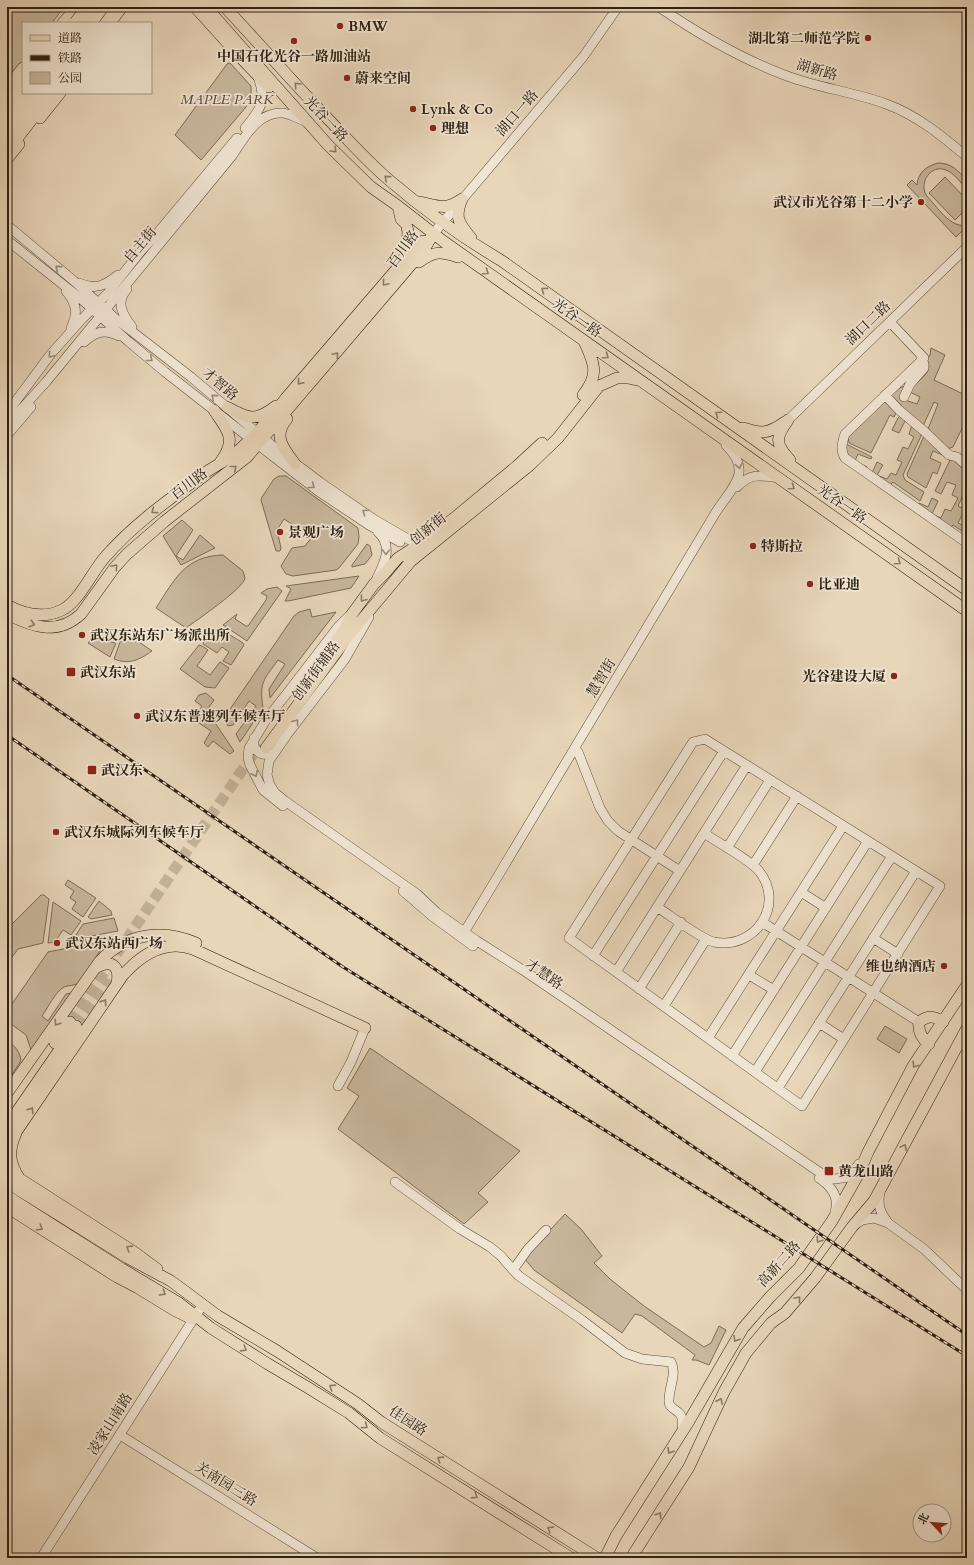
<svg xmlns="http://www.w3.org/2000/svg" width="974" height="1565" font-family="Cardo,'Noto Serif SC',serif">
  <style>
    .green { fill: #c8b79d; stroke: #7a6c58 }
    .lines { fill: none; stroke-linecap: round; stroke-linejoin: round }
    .major-tunnel { stroke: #c3b298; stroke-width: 11; stroke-dasharray: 11 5.5; stroke-linecap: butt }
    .minor-casing { stroke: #5c4e3c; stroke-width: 10 }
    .major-casing { stroke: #2d2112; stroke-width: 12 }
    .highway-casing { stroke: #2d2112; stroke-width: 14 }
    .minor { stroke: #f0e4d2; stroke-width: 9 }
    .major { stroke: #e8d6ba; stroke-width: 11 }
    .highway { stroke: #e8d6ba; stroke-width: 13 }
    .rail-casing { stroke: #2d2112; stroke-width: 3 }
    .rail { stroke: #f0e4d2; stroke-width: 1.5; stroke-dasharray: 4.5; stroke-linecap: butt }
    .highway-bridge-casing { stroke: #2d2112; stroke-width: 14; stroke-linecap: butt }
    .highway-bridge { stroke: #e8d6ba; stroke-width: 13 }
    .oneway { stroke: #8a7c66 }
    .oneway2 { stroke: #988c7c }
    .poi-dot { fill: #8f2418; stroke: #f0e4d2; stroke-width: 1.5 }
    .labels { text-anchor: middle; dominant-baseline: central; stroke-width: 3.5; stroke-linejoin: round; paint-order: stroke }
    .poi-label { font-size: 14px; font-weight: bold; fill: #2d2112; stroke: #f0e4d2; text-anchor: start }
    .street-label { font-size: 14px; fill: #2d2112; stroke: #f0e4d2 }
    .park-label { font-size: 14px; font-style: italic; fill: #544635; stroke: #f0e4d2 }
  </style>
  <rect width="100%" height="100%" fill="#e8d6ba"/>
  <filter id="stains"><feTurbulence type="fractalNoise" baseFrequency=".005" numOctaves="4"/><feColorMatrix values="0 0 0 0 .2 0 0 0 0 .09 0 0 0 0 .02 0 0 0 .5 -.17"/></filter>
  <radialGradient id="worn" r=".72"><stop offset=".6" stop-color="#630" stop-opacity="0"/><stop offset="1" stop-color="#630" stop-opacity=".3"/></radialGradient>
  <path class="green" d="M7,7H64L52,23H23V62L7,83Z
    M230,63L251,86V98L246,107L201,160L175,135L227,64Z
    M938,163C952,163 958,171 967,180V190C961,183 954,173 946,170C931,164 919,182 926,195C937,206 950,229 967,225V230L962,231L956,237L907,185L912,180L917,185C918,172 927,166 938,163Z
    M945,177L967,200V208L955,220L929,193Z
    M931,348L945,355L934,380L965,395L967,392V418L953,447L947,449L928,429L938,404L934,402L923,426L919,425L891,395L899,388L905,386L899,398L917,404L920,397L910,392C915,380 935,374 927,360L930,355Z
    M884,401H886L896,413L894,417L890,415L871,453L849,443L848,437Z
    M900,416L905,417L921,431V436L903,475L905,480L924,492L920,501L893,482L890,485L872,473L877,462L883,465L877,475L887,479L891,473L896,475L902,462L897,460L903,447L908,449L914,437L909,434L912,425L905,421L899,433L892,430L898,418Z
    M924,436L945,456L933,451L930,458L941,463L937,474L933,472L926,488L908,477L907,474Z
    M846,444L872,457L871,459L858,454L855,461L867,467L866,469L846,457Z
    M953,459L967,469V486L958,506L967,511V517L962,515L958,523L967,527V536L964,538L962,537L965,533L953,525L950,529L917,506L919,503L928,507L932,498L938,501L932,514L941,518L945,509L951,511L958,498L952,495L956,485L947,482L941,494L935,491L950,460Z
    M279,476H286L358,528L359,537L358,544L339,568L336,570L293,576L286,574L281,566L292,548L305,546L312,537L284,519L277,530L281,548L280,551H276L261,500L262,497L274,479Z
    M182,520L193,530L176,556L183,560L200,535L215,548L181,565L163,536Z
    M367,544L370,546L372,555L365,564L352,567V565Z
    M223,555L243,571L245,578C244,588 197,620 186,628L156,608C175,579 185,556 223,555Z
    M359,576L351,588L288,601H285L291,589L286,586Z
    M277,587L282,591L247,641L223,625L237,614L235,619L246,626H248L266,600L267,596L261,593L267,589Z
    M310,609L312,617L336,612L270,698L269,689L285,664L278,660C264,680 259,681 263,708L240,742L236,734L256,706L249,701L233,725L228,726L225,721L226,715L294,616L299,612Z
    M219,628L243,643L244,645L231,665L223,661L229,652L222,647L217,653L203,644L204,641Z
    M98,635L107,641L116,643L110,657L88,643L93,637Z
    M132,637L152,651C139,660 129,665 114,659L120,642Z
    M199,645L202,646L208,650L197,666L210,675L220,662L229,668L215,688L205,687L180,669Z
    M206,693L214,700L209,707V714L234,751L230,754L213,741L208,747L204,743L211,731L193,719L202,706L195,701L199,695Z
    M68,880L96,898L83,917L72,909L76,902L70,898L74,891L65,885Z
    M41,895H44L49,899L43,943L18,949L7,964V929Z
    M99,901L111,911L112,915L91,919L88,917Z
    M53,902L81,921L71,935L63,930L55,942L48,943Z
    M114,918L118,931L75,939L74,938L83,924Z
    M94,943L100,945V951L79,983C74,986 69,985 64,987C56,991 47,1009 42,1016L48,1021L66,994L72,993L31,1050L26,1035L7,1021V1011L48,952Z
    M885,1026L907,1039L899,1053L877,1039Z
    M7,1041C15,1046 20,1051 21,1061L7,1082Z
    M370,1048L520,1151L478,1193L488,1202L464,1224L338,1129L359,1096L347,1088Z
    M565,1214L581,1229L602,1256L594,1263L610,1279L644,1306L704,1347L711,1343L719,1326L726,1330L709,1365L696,1360H692L695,1355L642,1316L635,1314L622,1333L534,1270L524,1258Z"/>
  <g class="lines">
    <path class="major-tunnel" d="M70,1022L260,744
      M76,1026L109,979"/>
    <g class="minor-casing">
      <path id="minor" d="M659,7C697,33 744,60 787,76C819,88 854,92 886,104C917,115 942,136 967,157
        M245,128C261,109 267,101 258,77
        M7,225L74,281L116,319L191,377L275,448L320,482L375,520L422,547
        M433,234L583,57L618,7
        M7,240L81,299L129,342L165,372L270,454L318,491L369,525L400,542
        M79,283C96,290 104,286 118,275
        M127,289C115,303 123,315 132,327
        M66,291C77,304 78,313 71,328
        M890,322L924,358L845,434C842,443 840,450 845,458L967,543
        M84,342C96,331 105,329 119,336
        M885,395L899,410L924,431L949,455L957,457L967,466
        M904,397L910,384L924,368V364L921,360
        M7,413L50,355L82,319L107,294L141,251L155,236L237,138
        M788,420L967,247
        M7,425L46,382L232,156C244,138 258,111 283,113C291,114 299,119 307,122
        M7,435L31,407
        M737,487C750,473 760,475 778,478
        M377,578C385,562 393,546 378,532
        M369,617L345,659L289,732L269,761L267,775L270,785L275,793L285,801L417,894L436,912L477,941L526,972L828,1178L835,1179L849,1177L859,1164
        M254,738V747C259,755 264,755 273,754
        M705,739L940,886L802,1106L569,938L693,742Z
        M578,752L600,808L608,821L618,831L680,871
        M283,806L263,790L250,765L248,758L249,748L266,720L288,692L338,627L349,616
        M727,848L770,780
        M753,865L797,796
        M403,891L432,916L473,946
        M801,892L826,908
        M657,907C671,916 701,939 714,942C755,950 786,905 759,871C749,859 718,843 704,833
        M762,922L919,1022
        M462,936L716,512C733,486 753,472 726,445
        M873,938L898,954
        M593,956L724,751
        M616,972L747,765
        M749,975L774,990
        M639,989L681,922
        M664,1006L706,939
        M819,1023L844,1039
        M708,1038L843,826
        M732,1056L868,841
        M755,1072L892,856
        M338,1086L351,1062L365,1028
        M778,1088L916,871
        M819,1178C831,1186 840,1197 835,1212
        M395,1182L460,1229L490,1247L501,1256L513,1270
        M880,1193C877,1206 881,1213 888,1223
        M856,1224L862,1220L874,1218L888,1223L924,1249L967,1290
        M546,1230L528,1249L513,1270L519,1276L582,1320L625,1353L642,1359L671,1362C677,1374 669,1387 669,1400C668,1408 676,1409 680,1414C684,1419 682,1427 682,1433
        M120,1435L317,1558
        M41,1558L203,1304"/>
    </g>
    <g class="major-casing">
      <path id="major" d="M195,7L242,59L269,87
        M206,7L328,145L371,187L398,206L443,241L967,611
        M225,7C260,45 294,83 330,121C349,141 368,162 389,180C424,210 463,238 502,261L967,590
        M110,23L122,7
        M11,83L23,68
        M40,118L60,93
        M7,159L19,144
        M462,199C454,218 459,223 471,238
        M419,202C439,206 445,211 462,199
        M398,206L401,219L406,224L408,231L407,250L404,258
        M419,262C435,251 440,251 458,257
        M583,395C600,374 594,363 584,341
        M227,407C249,419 255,422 276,406
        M214,410C226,429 238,438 221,461
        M287,419C272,436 284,449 295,464
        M788,420C776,437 774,443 790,460
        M743,428C762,434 768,434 785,422
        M7,605C24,614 44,619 62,610C80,601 92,571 106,556C135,523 171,498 206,472C217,465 229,459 239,450C257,434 272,417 286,398L401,264L423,241
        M7,614C33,627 57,636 81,614L115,567L127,554L165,521L247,457L404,273L425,248L433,234
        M336,641L344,630L352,614L374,584L385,573L398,558L418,545L453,519L517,466L542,443
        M266,748L349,635L411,561L530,465L558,438L599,386L617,378H628L637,380
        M97,967C113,959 120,967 117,984
        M55,1043L70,1022
        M929,1044C921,1038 918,1031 919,1022C929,1015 934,1016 943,1022
        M7,1093L100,961C126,934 162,928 196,943
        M7,1126L76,1026
        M16,1133C8,1151 9,1162 19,1178
        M7,1140L16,1132L123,975C141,955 165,939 193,949L365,1028
        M7,1174H11L20,1179L134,1252L157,1269
        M11,1185L128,1258L171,1281L218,1316L277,1351L358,1404L381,1422L597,1558
        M7,1196L122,1269L179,1303L211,1328L268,1364L307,1387L349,1413L380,1438L571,1558
        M7,1207L117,1277L138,1288L174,1310L192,1319
        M605,1558L616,1536L689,1421L743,1328L770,1297L799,1268L832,1221L859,1173L868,1152L913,1066L967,985
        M631,1558L689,1467L724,1392L746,1353L771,1323L785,1313L815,1278L852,1227L874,1201L967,1028"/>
    </g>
    <g class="highway-casing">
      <path id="highway" d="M64,23L79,7
        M102,23L113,7
        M7,97L23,77
        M7,114L24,93
        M7,133L38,93
        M7,150L51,93"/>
    </g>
    <use href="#minor" class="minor"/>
    <use href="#major" class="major"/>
    <use href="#highway" class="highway"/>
    <g class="rail-casing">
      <path id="rail" d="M7,675L967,1335
        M7,735L343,967L967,1356"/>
    </g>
    <use href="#rail" class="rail"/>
    <g class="highway-bridge-casing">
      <path id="highway-bridge" d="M76,23L88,7
        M90,23L102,7"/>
    </g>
    <use href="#highway-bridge" class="highway-bridge"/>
  </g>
  <defs><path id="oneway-chevron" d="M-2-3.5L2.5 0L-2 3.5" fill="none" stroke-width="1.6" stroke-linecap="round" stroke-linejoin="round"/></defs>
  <g class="oneway">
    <use href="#oneway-chevron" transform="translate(297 85) rotate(-133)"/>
    <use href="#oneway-chevron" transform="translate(334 150) rotate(45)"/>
    <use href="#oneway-chevron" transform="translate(387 178) rotate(-139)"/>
    <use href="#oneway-chevron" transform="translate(486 272) rotate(35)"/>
    <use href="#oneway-chevron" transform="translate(385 283) rotate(130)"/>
    <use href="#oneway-chevron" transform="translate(544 290) rotate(-144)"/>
    <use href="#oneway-chevron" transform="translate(336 355) rotate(-49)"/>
    <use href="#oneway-chevron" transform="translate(606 356) rotate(35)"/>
    <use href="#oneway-chevron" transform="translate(300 382) rotate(131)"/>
    <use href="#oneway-chevron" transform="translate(718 414) rotate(-145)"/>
    <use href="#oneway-chevron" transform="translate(234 468) rotate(-38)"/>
    <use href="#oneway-chevron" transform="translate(792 487) rotate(35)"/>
    <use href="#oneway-chevron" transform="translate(154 511) rotate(143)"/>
    <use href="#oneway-chevron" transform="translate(898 562) rotate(35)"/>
    <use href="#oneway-chevron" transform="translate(115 567) rotate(-50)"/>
    <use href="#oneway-chevron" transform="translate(363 599) rotate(127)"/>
    <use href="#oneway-chevron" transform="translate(32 624) rotate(17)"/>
    <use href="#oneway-chevron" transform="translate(104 1002) rotate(-56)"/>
    <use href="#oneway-chevron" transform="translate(57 1023) rotate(124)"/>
    <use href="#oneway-chevron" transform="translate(915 1065) rotate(123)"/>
    <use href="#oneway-chevron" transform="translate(31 1110) rotate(-56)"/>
    <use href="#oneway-chevron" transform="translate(904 1147) rotate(-62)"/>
    <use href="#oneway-chevron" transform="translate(40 1228) rotate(32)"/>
    <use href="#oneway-chevron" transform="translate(819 1240) rotate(124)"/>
    <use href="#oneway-chevron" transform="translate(129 1248) rotate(-148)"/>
    <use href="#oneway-chevron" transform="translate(163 1293) rotate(32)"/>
    <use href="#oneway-chevron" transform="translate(798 1299) rotate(-50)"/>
    <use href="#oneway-chevron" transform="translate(736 1339) rotate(122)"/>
    <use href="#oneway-chevron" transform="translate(244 1349) rotate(32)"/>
    <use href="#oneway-chevron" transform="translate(332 1387) rotate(-147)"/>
    <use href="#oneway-chevron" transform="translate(720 1401) rotate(-65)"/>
    <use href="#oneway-chevron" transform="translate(365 1426) rotate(37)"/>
    <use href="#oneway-chevron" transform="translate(670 1451) rotate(122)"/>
    <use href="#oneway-chevron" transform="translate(440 1459) rotate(-147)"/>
    <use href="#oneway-chevron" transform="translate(475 1496) rotate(32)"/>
    <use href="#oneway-chevron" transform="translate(659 1515) rotate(-57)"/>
    <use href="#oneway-chevron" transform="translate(550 1529) rotate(-148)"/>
  </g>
  <g class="oneway2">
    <use href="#oneway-chevron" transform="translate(58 268) rotate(-140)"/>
    <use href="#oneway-chevron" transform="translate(51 355) rotate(130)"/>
    <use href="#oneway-chevron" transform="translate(150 359) rotate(39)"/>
    <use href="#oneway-chevron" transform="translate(214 397) rotate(-140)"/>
    <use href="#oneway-chevron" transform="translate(739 466) rotate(79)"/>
    <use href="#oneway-chevron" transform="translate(312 486) rotate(38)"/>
    <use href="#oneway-chevron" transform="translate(365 512) rotate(-145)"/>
    <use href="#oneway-chevron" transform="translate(386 552) rotate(91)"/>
    <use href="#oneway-chevron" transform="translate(296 722) rotate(-53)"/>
    <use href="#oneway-chevron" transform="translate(255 774) rotate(63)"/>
  </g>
  <g class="poi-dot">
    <circle cx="340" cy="26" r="4"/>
    <circle cx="868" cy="38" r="4"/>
    <circle cx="294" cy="41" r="4"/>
    <circle cx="347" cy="78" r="4"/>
    <circle cx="413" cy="109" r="4"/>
    <circle cx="433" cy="128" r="4"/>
    <circle cx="921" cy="202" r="4"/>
    <circle cx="280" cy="532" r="4"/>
    <circle cx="753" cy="546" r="4"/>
    <circle cx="810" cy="584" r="4"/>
    <circle cx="82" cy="635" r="4"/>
    <rect x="66" y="667" width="10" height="10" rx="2"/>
    <circle cx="894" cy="676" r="4"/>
    <circle cx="137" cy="716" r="4"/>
    <rect x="87" y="765" width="10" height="10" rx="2"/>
    <circle cx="56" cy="832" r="4"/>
    <circle cx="57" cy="943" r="4"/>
    <circle cx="944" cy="966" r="4"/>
    <rect x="824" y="1166" width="10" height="10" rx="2"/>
  </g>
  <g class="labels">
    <g class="poi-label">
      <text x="348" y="26">BMW</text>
      <text x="860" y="38" text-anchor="end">湖北第二师范学院</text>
      <text x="294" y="56" text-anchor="middle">中国石化光谷一路加油站</text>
      <text x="355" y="78">蔚来空间</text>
      <text x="421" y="109">Lynk &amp; Co</text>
      <text x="441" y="128">理想</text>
      <text x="913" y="202" text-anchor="end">武汉市光谷第十二小学</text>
      <text x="288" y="532">景观广场</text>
      <text x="761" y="546">特斯拉</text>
      <text x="818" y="584">比亚迪</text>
      <text x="90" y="635">武汉东站东广场派出所</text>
      <text x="80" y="672">武汉东站</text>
      <text x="886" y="676" text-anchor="end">光谷建设大厦</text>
      <text x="145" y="716">武汉东普速列车候车厅</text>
      <text x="101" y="770">武汉东</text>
      <text x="64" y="832">武汉东城际列车候车厅</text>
      <text x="65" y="943">武汉东站西广场</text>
      <text x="936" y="966" text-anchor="end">维也纳酒店</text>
      <text x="838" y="1171">黄龙山路</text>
    </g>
    <g class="street-label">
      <text transform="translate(817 70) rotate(16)">湖新路</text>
      <text transform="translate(517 113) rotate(-49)">湖口一路</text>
      <text transform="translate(326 119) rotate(47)">光谷一路</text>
      <text transform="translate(140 245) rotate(-50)">自主街</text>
      <text transform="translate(403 249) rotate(-54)">百川路</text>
      <text transform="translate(577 318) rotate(35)">光谷一路</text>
      <text transform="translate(868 323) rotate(-44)">湖口二路</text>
      <text transform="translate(220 384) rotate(40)">才智路</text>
      <text transform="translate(189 484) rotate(-37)">百川路</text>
      <text transform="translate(842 504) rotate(35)">光谷一路</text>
      <text transform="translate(428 529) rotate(-39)">创新街</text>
      <text transform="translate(316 671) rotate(-54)">创新街辅路</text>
      <text transform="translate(601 678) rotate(-59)">慧智街</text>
      <text transform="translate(544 974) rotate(34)">才慧路</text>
      <text transform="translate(779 1264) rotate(-48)">高新二路</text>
      <text transform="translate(408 1421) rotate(33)">佳园路</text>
      <text transform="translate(110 1424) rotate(-58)">凌家山南路</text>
      <text transform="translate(226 1484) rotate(32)">关南园三路</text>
    </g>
    <g class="park-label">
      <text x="227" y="99">MAPLE PARK</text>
    </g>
  </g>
  <rect width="974" height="1565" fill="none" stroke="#e8d6ba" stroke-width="24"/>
  <rect x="8" y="8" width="958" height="1549" fill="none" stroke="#2d2112" stroke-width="2"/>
  <rect x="12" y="12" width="950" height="1541" fill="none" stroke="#2d2112"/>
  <rect x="22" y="22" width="130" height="72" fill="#f0e4d2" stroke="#a29685"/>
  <rect x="30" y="35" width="20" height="6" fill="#e8d6ba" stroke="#a29685"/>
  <text x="58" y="42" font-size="12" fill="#2d2112">道路</text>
  <rect x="30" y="55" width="20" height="6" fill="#2d2112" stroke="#a29685"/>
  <text x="58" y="62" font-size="12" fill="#2d2112">铁路</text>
  <rect x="30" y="72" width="20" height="12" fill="#c8b79d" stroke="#a29685"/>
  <text x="58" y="82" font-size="12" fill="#2d2112">公园</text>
  <g transform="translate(932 1523) rotate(296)"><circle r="19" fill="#f0e4d2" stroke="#a29685"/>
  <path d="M0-3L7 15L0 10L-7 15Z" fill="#8f2418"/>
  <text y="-6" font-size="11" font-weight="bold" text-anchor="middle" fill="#2d2112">北</text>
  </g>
  <rect width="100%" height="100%" filter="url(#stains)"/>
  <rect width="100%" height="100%" fill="url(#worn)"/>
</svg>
